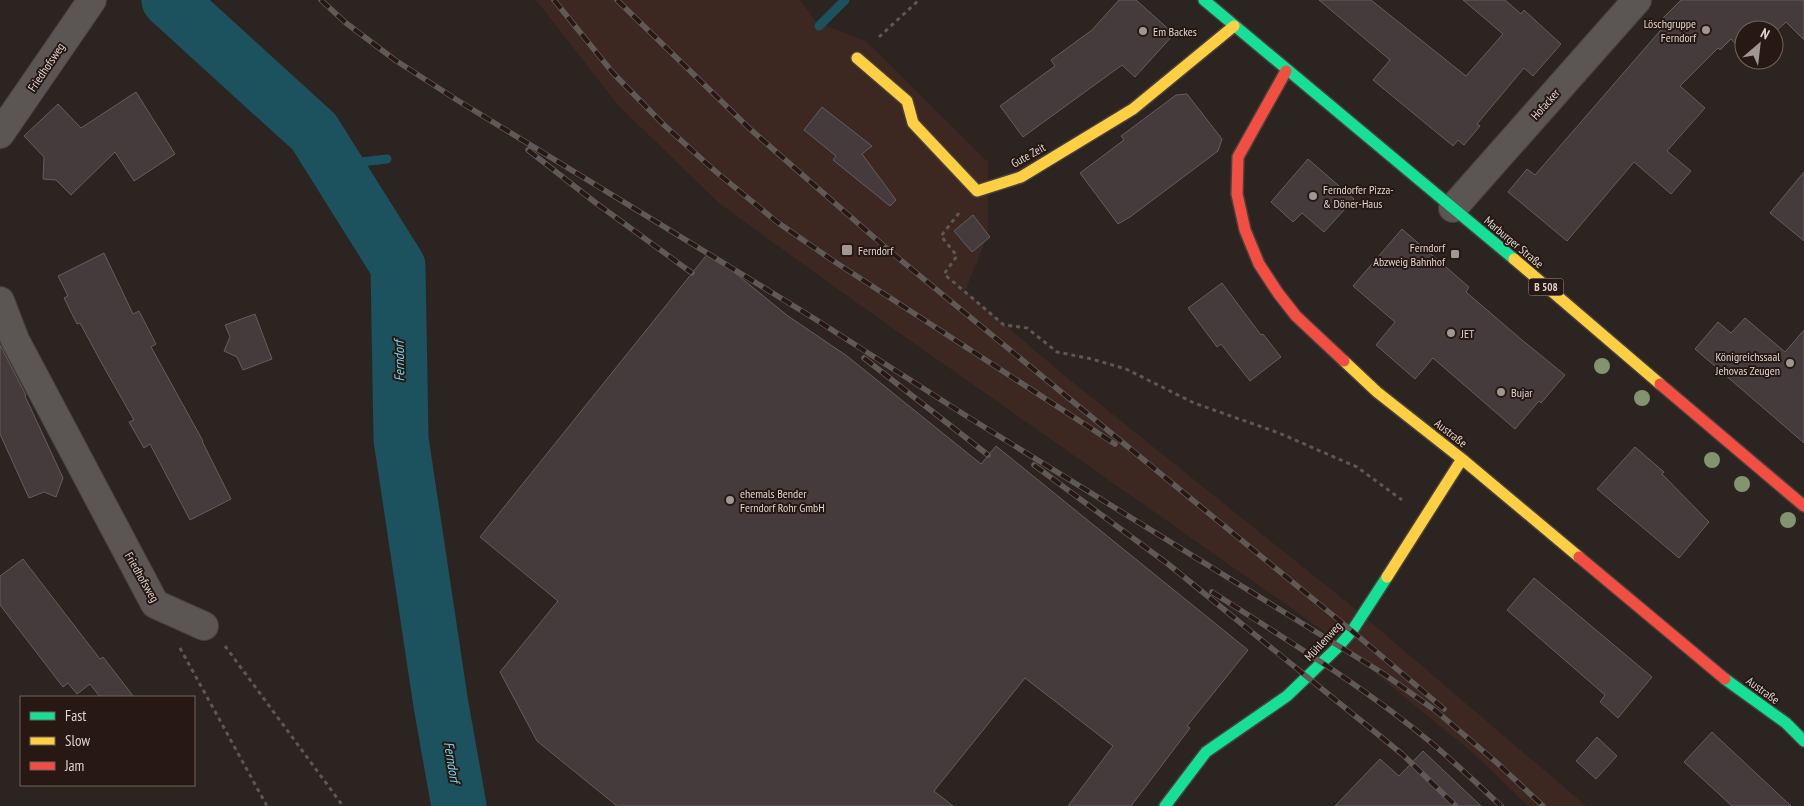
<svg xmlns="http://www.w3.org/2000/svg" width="1804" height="806" font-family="'PT Sans Narrow',sans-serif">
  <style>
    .built { fill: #3c2821 }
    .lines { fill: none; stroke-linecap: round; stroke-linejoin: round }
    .stream { stroke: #1b525e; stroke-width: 9 }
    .river { stroke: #1b525e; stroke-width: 55 }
    .building { fill: #463b3c; stroke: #655d5e }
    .street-casing { stroke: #48413e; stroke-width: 30 }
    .fast-casing { stroke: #48413e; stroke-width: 14 }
    .slow-casing { stroke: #48413e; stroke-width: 14 }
    .jam-casing { stroke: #48413e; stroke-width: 14 }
    .path { stroke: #5d5855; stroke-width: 3; stroke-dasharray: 4 4; stroke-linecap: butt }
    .street { stroke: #5b5553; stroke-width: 28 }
    .fast { stroke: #16e098; stroke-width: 11 }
    .slow { stroke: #ffcf43; stroke-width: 11 }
    .jam { stroke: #f24e42; stroke-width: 11 }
    .rail-casing { stroke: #605a57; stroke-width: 5.5 }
    .rail { stroke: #271813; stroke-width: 4; stroke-dasharray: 11; stroke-linecap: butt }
    .tree { fill: #829570 }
    .poi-dot { fill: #a09692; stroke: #271813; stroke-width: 2 }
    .labels { text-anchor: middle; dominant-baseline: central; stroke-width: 4; stroke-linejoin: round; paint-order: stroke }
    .shield { fill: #271813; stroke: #a79b97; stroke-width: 1 }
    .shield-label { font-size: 11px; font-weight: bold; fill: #ded3cf }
    .poi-label { font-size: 12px; fill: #ded3cf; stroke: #271813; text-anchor: start }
    .street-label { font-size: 12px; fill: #ded3cf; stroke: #271813 }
    .water-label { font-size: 14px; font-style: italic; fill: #74d3e9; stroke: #271813 }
  </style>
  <rect width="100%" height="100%" fill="#2c2421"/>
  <path class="built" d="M536,0H800L815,21L867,42L988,162V235L965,291L1060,372L1359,612L1586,806H1528L1473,753L1325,632L857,303L720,204L618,105Z"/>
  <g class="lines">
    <path class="stream" d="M819,26L845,0
      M335,165L387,159"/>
    <path class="river" d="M169,0L314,132L398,266L401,439L441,705L459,806"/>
  </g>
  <path class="building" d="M1119,0H1136L1174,34L1135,77L1122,65L1023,137L1000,106L1055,66L1051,60L1092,30Z
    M1319,0H1371L1466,76L1503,34L1463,0H1505L1521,14L1524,10L1561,44L1533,76L1524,68L1477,124L1480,126L1464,145L1458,140L1453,146L1373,80L1390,60Z
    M1681,0H1804V40L1786,22L1774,33V30H1744V53L1731,39L1720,50L1718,48L1680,86L1705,108L1667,151L1691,171L1671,194L1634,162L1567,241L1508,192L1527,169L1535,175L1666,24L1661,20Z
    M136,92L175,154L134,181L115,152L71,195L56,180L43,179L44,157L24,136L58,104L81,128Z
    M1187,94L1222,139L1218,151L1130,217L1118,224L1080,173L1124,140L1121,136L1176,95Z
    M822,107L872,146L862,154L896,200L890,206L833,160L836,156L804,130Z
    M1308,159L1354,199L1324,232L1302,213L1293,222L1271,202Z
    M1804,172V241L1770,213Z
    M973,215L990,237L972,252L954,231Z
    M1402,229L1469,287L1466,292L1522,340L1565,375L1541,403L1539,401L1515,429L1433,358L1415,379L1376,345L1395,322L1353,286Z
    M709,252L788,316L847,356L981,464L996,446L1248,650L1187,726L1190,728L1131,806H1068L1113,746L1025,678L934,791L953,806H617L537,741L500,672L558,601L480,537Z
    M104,253L133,314L139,311L156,344L151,347L203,441H202L231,499L190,520L150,444L144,448L129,422L134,420L101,362L80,323L77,324L64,298L68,296L58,276Z
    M1222,283L1261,335L1263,334L1281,357L1250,381L1221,344L1217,347L1188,308Z
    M255,314L272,359L243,370L237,357L224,351L230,337L225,325Z
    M1745,318L1785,352L1804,330V443L1695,349L1718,322L1731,333Z
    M0,345L26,395L25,396L63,478L56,497L44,492L29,498L0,434Z
    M1635,447L1664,472L1662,474L1709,522L1679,558L1597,489Z
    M23,559L100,659L103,657L134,697H100L90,684L77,694L68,683L63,687L0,605V576Z
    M1534,578L1652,677L1618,718L1600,702L1605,695L1507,610Z
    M1712,732L1791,806H1732L1684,762Z
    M1597,737L1617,756L1596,779L1576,761Z
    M1423,751L1481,806H1335L1380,759L1399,776Z"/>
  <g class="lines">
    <g class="street-casing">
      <path id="street" d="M0,134L92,0
        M1453,208L1637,0
        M0,301L15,340L155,604L204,626"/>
    </g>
    <g class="fast-casing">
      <path id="fast" d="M1204,0L1514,259
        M1725,679L1786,723L1804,741
        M1165,806L1206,752L1287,696L1339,646L1352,631L1387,577"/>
    </g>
    <g class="slow-casing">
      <path id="slow" d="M857,58L907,101L913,123L977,191L1021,177L1133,109L1234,26
        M1514,259L1660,384
        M1344,361L1377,392L1462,459L1579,557
        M1387,577L1462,459"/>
    </g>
    <g class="jam-casing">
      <path id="jam" d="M1286,71L1238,157L1237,194L1245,230L1259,264L1278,293L1296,316L1344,361
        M1660,384L1804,506
        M1579,557L1725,679"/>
    </g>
    <path class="path" d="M879,37L919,0
      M959,213L941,236L957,256L944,274L1004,325L1027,328L1057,352L1092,359L1126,369L1194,403L1279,433L1357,467L1402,500
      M225,646L343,806
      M180,648L267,806"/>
    <use href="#street" class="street"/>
    <use href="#fast" class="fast"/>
    <use href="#slow" class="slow"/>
    <use href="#jam" class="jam"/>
    <g class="rail-casing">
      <path id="rail" d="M321,0L346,23L395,60L457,100L815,319L968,417L1384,674L1436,711L1496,762L1543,806
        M554,0L613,73L664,125L715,171L777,222L832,260L1115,444
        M617,0L750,129L892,253L1352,631L1444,709
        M528,150L596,203L692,273
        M864,358L988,455
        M1034,465L1168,564L1402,754L1456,806
        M1212,592C1287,640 1365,687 1434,745C1457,765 1479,785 1501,806"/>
    </g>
    <use href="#rail" class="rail"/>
  </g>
  <g class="tree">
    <circle cx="1602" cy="366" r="8"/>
    <circle cx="1642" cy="398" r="8"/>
    <circle cx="1712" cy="460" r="8"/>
    <circle cx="1742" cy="484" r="8"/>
    <circle cx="1788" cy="520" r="8"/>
  </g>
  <g class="poi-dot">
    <circle cx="1706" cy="30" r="5"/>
    <circle cx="1143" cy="31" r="5"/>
    <circle cx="1313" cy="196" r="5"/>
    <rect x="841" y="244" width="12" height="12" rx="2.5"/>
    <rect x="1450" y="249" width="10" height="10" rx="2.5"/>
    <circle cx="1451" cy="333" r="5"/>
    <circle cx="1790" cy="363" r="5"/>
    <circle cx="1501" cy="392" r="5"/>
    <circle cx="730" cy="500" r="5"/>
  </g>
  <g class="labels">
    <rect class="shield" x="1528.5" y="278.5" width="35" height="17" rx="4"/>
    <g class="shield-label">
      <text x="1546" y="287">B 508</text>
    </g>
    <g class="poi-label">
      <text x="1696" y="23" text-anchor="end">Löschgruppe<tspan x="1696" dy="14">Ferndorf</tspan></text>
      <text x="1153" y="31">Em Backes</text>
      <text x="1323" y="189">Ferndorfer Pizza-<tspan x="1323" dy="14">&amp; Döner-Haus</tspan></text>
      <text x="1445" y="247" text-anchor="end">Ferndorf<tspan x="1445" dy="14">Abzweig Bahnhof</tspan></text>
      <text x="858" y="250">Ferndorf</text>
      <text x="1461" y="333">JET</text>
      <text x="1780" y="356" text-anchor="end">Königreichssaal<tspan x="1780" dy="14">Jehovas Zeugen</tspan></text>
      <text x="1511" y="392">Bujar</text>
      <text x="740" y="493">ehemals Bender<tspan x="740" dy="14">Ferndorf Rohr GmbH</tspan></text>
    </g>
    <g class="street-label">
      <text transform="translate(46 67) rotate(-56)">Friedhofsweg</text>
      <text transform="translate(1545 104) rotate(-48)">Hofacker</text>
      <text transform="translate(1028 155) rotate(-29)">Gute Zeit</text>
      <text transform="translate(1514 242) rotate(40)">Marburger Straße</text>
      <text transform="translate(1451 433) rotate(38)">Austraße</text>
      <text transform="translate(142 577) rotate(60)">Friedhofsweg</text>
      <text transform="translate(1323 641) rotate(-47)">Mühlenweg</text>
      <text transform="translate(1763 690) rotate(36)">Austraße</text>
    </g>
    <g class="water-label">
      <text transform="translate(399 361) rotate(-91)">Ferndorf</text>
      <text transform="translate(452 762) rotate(81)">Ferndorf</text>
    </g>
  </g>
  <rect x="20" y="696" width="175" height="90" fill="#271813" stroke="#70635e"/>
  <rect x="30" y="712" width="25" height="8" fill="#16e098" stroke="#70635e"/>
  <text x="65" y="721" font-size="15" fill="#ded3cf">Fast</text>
  <rect x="30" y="737" width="25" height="8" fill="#ffcf43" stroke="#70635e"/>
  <text x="65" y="746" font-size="15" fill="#ded3cf">Slow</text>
  <rect x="30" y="762" width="25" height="8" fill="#f24e42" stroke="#70635e"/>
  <text x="65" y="771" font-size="15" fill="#ded3cf">Jam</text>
  <g transform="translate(1759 45) rotate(28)"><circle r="24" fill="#271813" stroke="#70635e"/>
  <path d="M0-4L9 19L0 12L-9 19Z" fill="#a09692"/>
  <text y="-8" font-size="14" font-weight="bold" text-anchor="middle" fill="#ded3cf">N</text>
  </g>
</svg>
